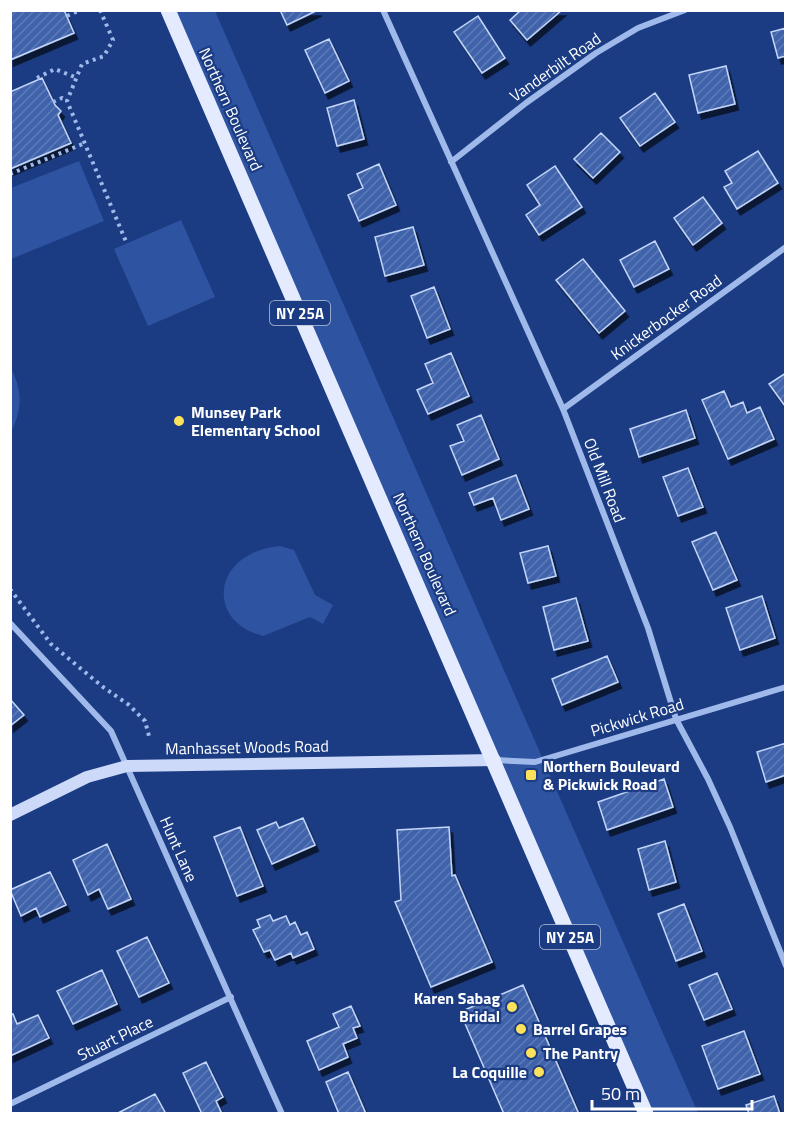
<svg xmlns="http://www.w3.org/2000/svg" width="796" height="1124" font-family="'Titillium Web',sans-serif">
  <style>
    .green { fill: #2e53a1 }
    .building { fill: url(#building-hatch); stroke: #c4d6f8; stroke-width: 1.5; filter: url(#shadow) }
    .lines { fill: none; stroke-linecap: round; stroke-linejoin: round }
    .path { stroke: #a0b9eb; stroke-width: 4; stroke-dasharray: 3 4.5; stroke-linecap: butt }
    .street { stroke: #a0b9eb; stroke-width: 6 }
    .secondary { stroke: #ccd9f8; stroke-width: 12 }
    .primary { stroke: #e4ebff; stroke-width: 15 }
    .poi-dot { fill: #fce15c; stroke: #1b3c83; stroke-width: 2 }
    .labels { text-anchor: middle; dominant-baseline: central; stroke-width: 4.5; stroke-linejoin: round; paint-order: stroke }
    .shield { fill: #1b3c83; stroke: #bbc4da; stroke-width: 1.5 }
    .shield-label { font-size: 15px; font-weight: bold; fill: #fff }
    .street-label { font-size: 16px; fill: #fff; stroke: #1b3c83 }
    .poi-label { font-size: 16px; font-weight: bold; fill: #fff; stroke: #1b3c83; text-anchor: start }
  </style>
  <defs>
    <pattern id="building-hatch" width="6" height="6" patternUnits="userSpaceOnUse" patternTransform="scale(1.5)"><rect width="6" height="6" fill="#3f62aa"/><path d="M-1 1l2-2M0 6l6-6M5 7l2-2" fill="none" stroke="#5c7ab7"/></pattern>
    <filter id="shadow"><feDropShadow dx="3.5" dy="6" stdDeviation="0" flood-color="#0009"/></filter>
  </defs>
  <rect width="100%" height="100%" fill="#1b3c83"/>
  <path class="green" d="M168,11H215L698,1113H646Z
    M79,161L104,221L11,259V188Z
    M181,220L215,297L148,326L114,249Z
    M11,369C23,390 22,411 11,432Z
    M280,546L294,550L315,595L333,605L323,624L310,617L263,636C204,621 213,552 280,546Z"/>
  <path class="building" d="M10,10H64L74,33L10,60Z
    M280,10H318L287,25Z
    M521,10H562L527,40L510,20Z
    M478,16L505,58L482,73L454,32Z
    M786,28V56L778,58L771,32Z
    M329,39L349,81L325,93L305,50Z
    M726,66L735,104L698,113L689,75Z
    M42,78L55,105L61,111L58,115L71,143L10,169V92Z
    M655,93L675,122L640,146L620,118Z
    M354,100L364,139L337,146L327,108Z
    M601,133L620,152L593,178L574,159Z
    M758,151L778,183L737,209L724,187L732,183L725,171Z
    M379,164L396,205L359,221L348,195L363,188L357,174Z
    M555,166L582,207L539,235L526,215L540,205L527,185Z
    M703,197L722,223L693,245L674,218Z
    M413,227L424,265L385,276L375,237Z
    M655,241L669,269L634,287L620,260Z
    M583,259L625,311L599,333L556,280Z
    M434,287L450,329L427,338L411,296Z
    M451,353L469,396L428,414L417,390L433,383L425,364Z
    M786,373V406H785L769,384Z
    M724,391L731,407L743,402L747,413L760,407L774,439L728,459L702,400Z
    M686,410L695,438L639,457L630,429Z
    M481,415L499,459L462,475L450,446L464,441L457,425Z
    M688,468L703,507L678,516L663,477Z
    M516,475L529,509L501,520L493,498L474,505L469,493Z
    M716,532L737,580L713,590L692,542Z
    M548,546L556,576L528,583L520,553Z
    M762,596L775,638L740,650L726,608Z
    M576,598L588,641L554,650L543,607Z
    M607,656L618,682L562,705L552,679Z
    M10,699L24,715L10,726Z
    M786,743V775L766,782L757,752Z
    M664,779L673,807L607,830L598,802Z
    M303,818L315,845L272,864L257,830L276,822L279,828Z
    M240,827L263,886L237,896L214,837Z
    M449,827L452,876L455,875L492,962L431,987L395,902L401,900L397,830Z
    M665,841L676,882L649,890L638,849Z
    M107,844L131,899L108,909L99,889L88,895L73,860Z
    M50,872L66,905L40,917L36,908L21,916L10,890Z
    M684,904L702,951L676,961L658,914Z
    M270,915L273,921L286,916L290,925L295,922L301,935L307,932L314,949L293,958L291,953L275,960L270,950L264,952L253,930L260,927L257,920Z
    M147,937L169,983L139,997L117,951Z
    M102,970L117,1004L73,1024L57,991Z
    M717,973L732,1009L704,1020L689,985Z
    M523,985L578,1112L574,1114H504L460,1012Z
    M351,1006L360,1026L353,1028L357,1038L343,1044L348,1057L319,1070L307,1041L339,1027L333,1014Z
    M13,1014L17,1024L38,1015L49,1038L10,1056V1016Z
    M744,1031L760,1074L718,1089L702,1046Z
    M206,1062L223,1097L216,1101L221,1112L217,1114H202L183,1073Z
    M348,1072L366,1114H339L326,1082Z
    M155,1094L166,1114H116Z
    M774,1096L780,1114H749L746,1105Z"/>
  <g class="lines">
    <path class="path" d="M100,10L113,40L104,56L82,64L67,101L127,244
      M67,16L80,10
      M37,78L55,69L77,78
      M53,102L62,98L67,101
      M10,174L85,143
      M10,589L51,644L103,687L129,705L145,721L149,736"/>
    <path class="street" d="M383,10L563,409L648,628L676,719L708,779L730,827L786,966
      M451,162L526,103L596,53L638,28L685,10
      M563,409L786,247
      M10,623L111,731L282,1114
      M495,760L535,762L786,687
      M10,1104L231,997"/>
    <path class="secondary" d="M10,815L87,777L127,766L495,760"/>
    <path class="primary" d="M168,10L646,1114"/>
  </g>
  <g class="poi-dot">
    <circle cx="179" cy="421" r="6"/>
    <rect x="525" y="769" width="12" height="12" rx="3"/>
    <circle cx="512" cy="1007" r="6"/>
    <circle cx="521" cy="1029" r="6"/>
    <circle cx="531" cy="1053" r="6"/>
    <circle cx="539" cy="1072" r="6"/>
  </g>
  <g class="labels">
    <g class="shield">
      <rect x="270" y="301" width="60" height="24" rx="4.5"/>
      <rect x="540" y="925" width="60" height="24" rx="4.5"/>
    </g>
    <g class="shield-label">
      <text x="300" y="313">NY 25A</text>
      <text x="570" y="937">NY 25A</text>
    </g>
    <g class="street-label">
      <text transform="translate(555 67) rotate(-35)">Vanderbilt Road</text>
      <text transform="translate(231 109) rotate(66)">Northern Boulevard</text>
      <text transform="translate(666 317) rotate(-36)">Knickerbocker Road</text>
      <text transform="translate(605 480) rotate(69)">Old Mill Road</text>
      <text transform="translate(425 554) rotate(66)">Northern Boulevard</text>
      <text transform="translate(637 717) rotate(-17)">Pickwick Road</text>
      <text transform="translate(247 747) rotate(-1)">Manhasset Woods Road</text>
      <text transform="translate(179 849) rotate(66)">Hunt Lane</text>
      <text transform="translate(115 1038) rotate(-26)">Stuart Place</text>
    </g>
    <g class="poi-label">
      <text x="191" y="412">Munsey Park<tspan x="191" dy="18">Elementary School</tspan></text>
      <text x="543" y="766">Northern Boulevard<tspan x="543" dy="18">&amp; Pickwick Road</tspan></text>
      <text x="500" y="998" text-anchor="end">Karen Sabag<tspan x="500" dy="18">Bridal</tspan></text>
      <text x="533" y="1029">Barrel Grapes</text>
      <text x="543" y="1053">The Pantry</text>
      <text x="527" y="1072" text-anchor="end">La Coquille</text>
    </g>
  </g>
  <rect width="796" height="1124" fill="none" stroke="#ffffff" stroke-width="24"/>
  <path d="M592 1100v9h160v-9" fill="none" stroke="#ffffff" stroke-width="3"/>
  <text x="601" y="1100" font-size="18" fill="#ffffff" stroke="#1b3c83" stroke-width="4.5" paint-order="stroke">50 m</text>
</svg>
